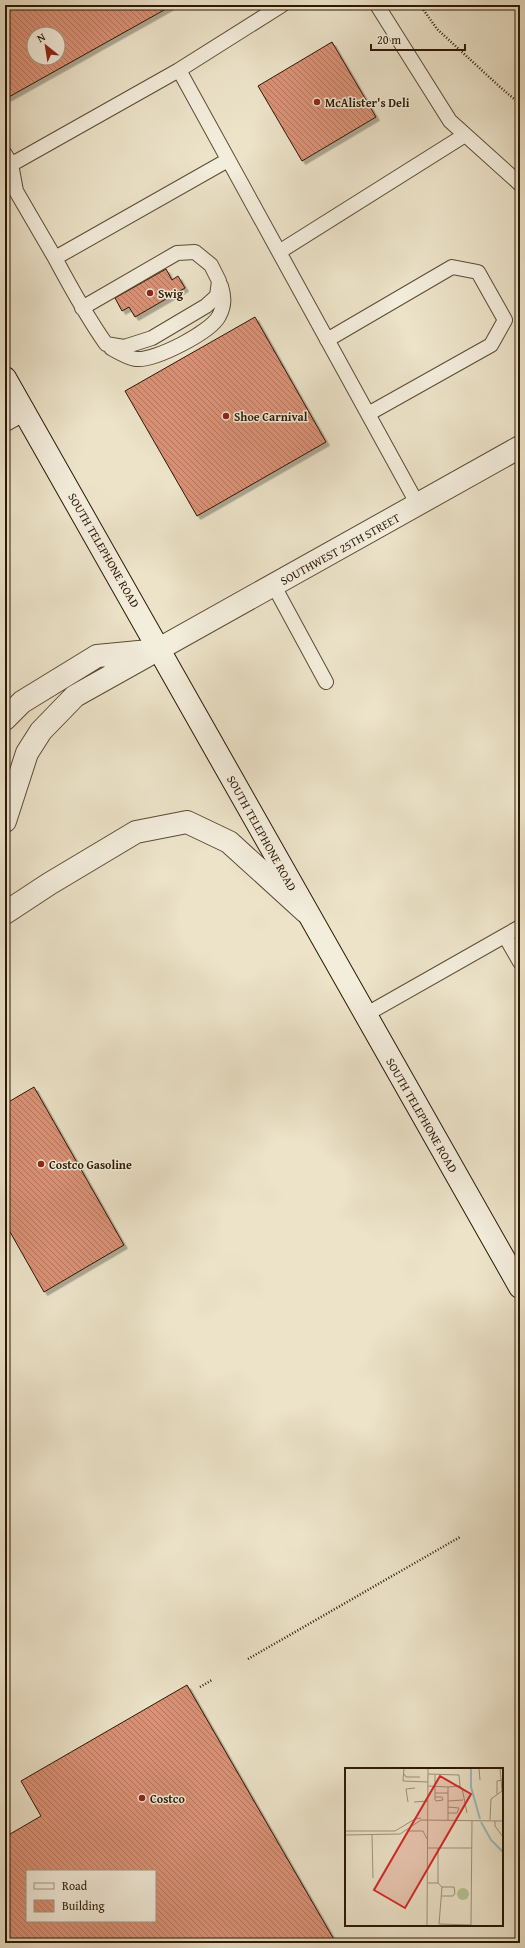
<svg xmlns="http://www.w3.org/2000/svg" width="525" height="1948" font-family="'Gentium Book Plus',serif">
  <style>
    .building { fill: url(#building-back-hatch); stroke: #2c1803; fill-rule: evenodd; filter: url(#shadow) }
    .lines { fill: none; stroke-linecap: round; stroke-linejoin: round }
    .service-casing { stroke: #5c4b34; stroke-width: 16 }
    .minor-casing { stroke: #5c4b34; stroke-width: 24 }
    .tertiary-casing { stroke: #5c4b34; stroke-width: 24 }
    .secondary-casing { stroke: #2c1803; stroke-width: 24 }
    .path { stroke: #2c1803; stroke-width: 2.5; stroke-dasharray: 1 2; stroke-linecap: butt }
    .service { stroke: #f3eddc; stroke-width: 14 }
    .minor { stroke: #f3eddc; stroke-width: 22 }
    .tertiary { stroke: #f3eddc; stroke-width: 22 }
    .secondary { stroke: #f3eddc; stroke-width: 22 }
    .poi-dot { fill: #8f2418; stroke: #f3eddc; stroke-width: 1.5 }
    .labels { text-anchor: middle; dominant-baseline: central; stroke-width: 3; stroke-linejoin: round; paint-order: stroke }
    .poi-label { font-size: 12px; font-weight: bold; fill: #2c1803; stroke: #f3eddc; text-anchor: start }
    .street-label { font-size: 12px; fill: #2c1803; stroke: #f3eddc }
    .inset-river { fill: none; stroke: #9cbcbf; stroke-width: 2 }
    .inset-road { fill: none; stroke: #9f927a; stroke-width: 1 }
    .view { fill: #d62828; fill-opacity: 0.15; stroke: #d62828; stroke-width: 2 }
    .inset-edge { fill: none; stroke: #2c1803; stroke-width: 2 }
  </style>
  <defs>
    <pattern id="building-back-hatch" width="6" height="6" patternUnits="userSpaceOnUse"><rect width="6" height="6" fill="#db9277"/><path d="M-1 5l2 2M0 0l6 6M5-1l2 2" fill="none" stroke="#b2765f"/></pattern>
    <filter id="shadow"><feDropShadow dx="3.5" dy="3.5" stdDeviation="0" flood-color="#0004"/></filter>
  </defs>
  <rect width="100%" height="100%" fill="#ece3c9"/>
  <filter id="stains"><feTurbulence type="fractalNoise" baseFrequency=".005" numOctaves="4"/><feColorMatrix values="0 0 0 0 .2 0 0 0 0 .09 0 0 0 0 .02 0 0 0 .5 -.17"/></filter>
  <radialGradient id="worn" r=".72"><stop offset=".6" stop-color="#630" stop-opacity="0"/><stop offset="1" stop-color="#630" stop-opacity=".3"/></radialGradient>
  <path class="building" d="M5,5H173L7,98L5,95ZM34,34H58V58H34Z
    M332,42L376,117L302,161L258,86Z
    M166,269L172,280L178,276L185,288L135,317L129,307L122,311L115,298Z
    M255,317L326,442L197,516L125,391Z
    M34,1087L124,1245L44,1292L5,1223V1104Z
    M187,1685L336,1943H5V1837L41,1816L21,1781ZM27,1871H155V1921H27Z"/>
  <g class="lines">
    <g class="service-casing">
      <path id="service" d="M377,5L450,121L520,184
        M179,70L282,5
        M5,154L11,164L16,191L55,258L228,160
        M5,168L179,70L418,505
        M279,252L465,135
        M55,258C71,288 87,317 106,344L124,347L152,338L206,306L217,296L219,281L211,265L195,252L177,253L82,308
        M327,340L452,267L478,272L505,320L491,345L368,414
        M111,348C118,352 128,358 136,359C155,361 211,332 219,316C225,305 224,296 221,286
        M274,586L326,682
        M505,936L520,962
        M365,1015L520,927"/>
    </g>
    <g class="minor-casing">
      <path id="minor" d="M5,420L23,410"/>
    </g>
    <g class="tertiary-casing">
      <path id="tertiary" d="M5,719L22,702L97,656L149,651
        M5,821L27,753L41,731L75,696L520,447
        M5,913L49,884L136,832L187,822L229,842L306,912"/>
    </g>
    <g class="secondary-casing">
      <path id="secondary" d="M5,378L520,1287"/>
    </g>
    <path class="path" d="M420,5L437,29L500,87L520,104
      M248,1659L460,1537
      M200,1687L212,1680"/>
    <use href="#service" class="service"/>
    <use href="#minor" class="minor"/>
    <use href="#tertiary" class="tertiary"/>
    <use href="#secondary" class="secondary"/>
  </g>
  <g class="poi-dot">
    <circle cx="317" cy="102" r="4"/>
    <circle cx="150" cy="293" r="4"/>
    <circle cx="226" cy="416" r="4"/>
    <circle cx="41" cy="1164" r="4"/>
    <circle cx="142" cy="1798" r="4"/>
  </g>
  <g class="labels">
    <g class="poi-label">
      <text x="325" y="102">McAlister's Deli</text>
      <text x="158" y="293">Swig</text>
      <text x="234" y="416">Shoe Carnival</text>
      <text x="49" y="1164">Costco Gasoline</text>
      <text x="150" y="1798">Costco</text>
    </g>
    <g class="street-label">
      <text transform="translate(340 549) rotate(-29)">SOUTHWEST 25TH STREET</text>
      <text transform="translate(104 550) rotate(60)">SOUTH TELEPHONE ROAD</text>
      <text transform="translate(262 833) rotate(61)">SOUTH TELEPHONE ROAD</text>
      <text transform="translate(422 1115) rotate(60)">SOUTH TELEPHONE ROAD</text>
    </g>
  </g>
  <g transform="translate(345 1768)">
    <rect width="158" height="158" fill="#ece3c9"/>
    <path d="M112 126a6 6 0 1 1 12 0a6 6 0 1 1-12 0Z" fill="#b6c498"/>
    <path class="inset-river" d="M126,0V19L135,51M136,54L146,72L158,84"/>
    <path class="inset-road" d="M59,0L58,13L83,14M134,0L135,12M59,6L61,9H75M83,6L114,7L115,18M90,7V25H103M83,18L103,19V52M103,19L115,18L117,20L122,45M152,26V13L157,12M90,29H97L98,32L91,33L90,32V25M103,33L118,32M63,34L61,21L70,20M69,34L83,33M103,45H112L114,40L103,39M145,52L146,31L157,23L155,0M150,53V58L158,69M0,63H50L70,51L76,50M62,63H78L82,71M0,67L55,66L76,52L158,53M27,67L28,110M83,80H127M82,115H93V80M93,115L97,119L94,156L126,157L127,52M97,128H108L110,125L109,119H97M82,158L83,0"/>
    <path class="view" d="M95,8L126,26L60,140L29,122Z"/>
    <rect width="158" height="158" class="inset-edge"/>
  </g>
  <rect width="525" height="1948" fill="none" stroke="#ece3c9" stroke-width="20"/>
  <rect x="6" y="6" width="513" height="1936" fill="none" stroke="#2c1803" stroke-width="2"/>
  <rect x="10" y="10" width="505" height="1928" fill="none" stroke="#2c1803"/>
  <rect x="26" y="1870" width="130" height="52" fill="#f3eddc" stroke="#a39885"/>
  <rect x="34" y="1883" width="20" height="6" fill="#f3eddc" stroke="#a39885"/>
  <text x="62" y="1890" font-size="12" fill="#2c1803">Road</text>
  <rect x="34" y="1900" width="20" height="12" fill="url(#building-back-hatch)" stroke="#a39885"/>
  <text x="62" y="1910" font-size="12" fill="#2c1803">Building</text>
  <g transform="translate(46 46) rotate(330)"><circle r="19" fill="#f3eddc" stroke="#a39885"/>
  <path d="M0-3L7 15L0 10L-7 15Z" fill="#8f2418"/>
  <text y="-6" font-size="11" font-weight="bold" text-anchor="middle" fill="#2c1803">N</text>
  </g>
  <path d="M371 44v6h94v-6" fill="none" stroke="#2c1803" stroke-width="2"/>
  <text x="377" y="44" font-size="12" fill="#2c1803" stroke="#f3eddc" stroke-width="3" paint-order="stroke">20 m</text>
  <rect width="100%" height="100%" filter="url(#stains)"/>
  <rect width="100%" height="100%" fill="url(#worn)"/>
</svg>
